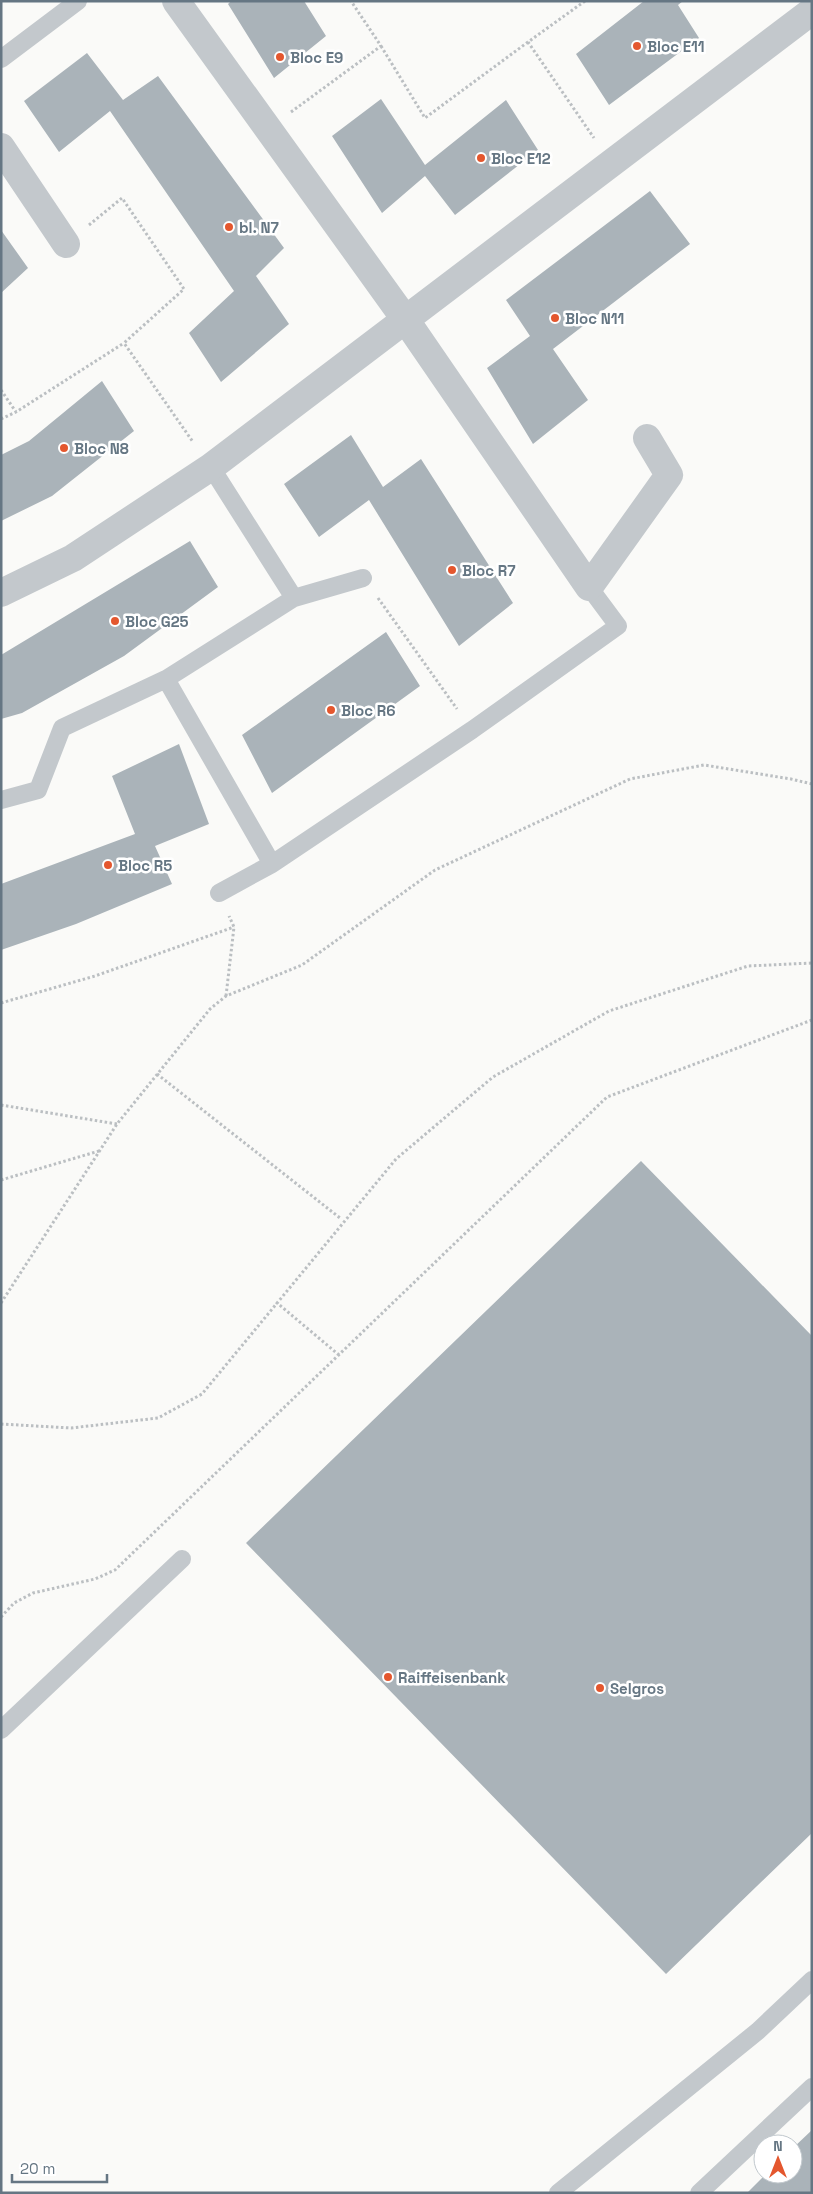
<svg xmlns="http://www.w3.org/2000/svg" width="813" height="2194" font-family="'Space Grotesk',sans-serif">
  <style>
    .building { fill: #aab3b9 }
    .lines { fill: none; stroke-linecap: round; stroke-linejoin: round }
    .path { stroke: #bbbfc2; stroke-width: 3; stroke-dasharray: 2.5 2.5; stroke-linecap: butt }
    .lane { stroke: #c3c8cc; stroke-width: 18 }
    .street { stroke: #c3c8cc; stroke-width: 28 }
    .poi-dot { fill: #e4572e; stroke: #fff; stroke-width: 2 }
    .labels { text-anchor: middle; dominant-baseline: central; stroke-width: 5; stroke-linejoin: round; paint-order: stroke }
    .poi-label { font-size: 15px; font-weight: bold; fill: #657683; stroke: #fff; text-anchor: start }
  </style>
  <rect width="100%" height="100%" fill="#fafaf8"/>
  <path class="building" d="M231,1H304L326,36L274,78L228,4Z
    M644,1H683L678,5L699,38L609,105L576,54Z
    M87,53L123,100L158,76L284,248L256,276L289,324L221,382L189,333L234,291L110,111L59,152L24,101Z
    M381,99L425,165L506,100L538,150L455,215L425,176L382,213L332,136Z
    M650,191L690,244L553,349L588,400L533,444L487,368L530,336L506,300Z
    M1,230L28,268L1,293Z
    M102,381L134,431L52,496L1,521V455L29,441Z
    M351,435L383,487L421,459L513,603L459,646L369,500L319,537L284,484Z
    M190,541L218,587L124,656L22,713L1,719V655Z
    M386,632L420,686L272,793L242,735Z
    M179,744L209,824L155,846L172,884L76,924L1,950V884L135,834L112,776Z
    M641,1161L812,1336V1833L666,1974L246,1543Z
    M812,2130V2193H747L766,2174H793V2148Z"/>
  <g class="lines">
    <path class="path" d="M585,1L528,42L594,138
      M381,46L425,118L528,42
      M291,112L381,46L351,1
      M89,225L122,198L184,289L124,343L193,442
      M1,390L16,412
      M1,419L16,412L124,343
      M378,598L457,709
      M226,996L234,927L229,916
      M1,1003L95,976L234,927
      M157,1074L340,1218
      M1,1105L117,1124
      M1,1180L99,1151
      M276,1302L339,1355
      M1,1303L117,1124L210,1009L226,996L302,965L435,870L630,779L704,765L791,779L812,784
      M1,1424L71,1428L158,1418L202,1394L396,1159L493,1077L609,1011L748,966L812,963
      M1,1617L14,1603L33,1593L95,1579L115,1570L607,1097L812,1020"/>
    <path class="lane" d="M1,59L78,1
      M211,467L294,598
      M1,800L38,790L62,728L166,679
      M272,864L472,730L618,626L589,587
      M219,893L272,864L166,679L294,598L363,578
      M1,1730L182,1559
      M558,2193L758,2031L812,1980
      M699,2193L812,2087"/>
    <path class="street" d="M176,1L405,319L589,587L669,475L647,438
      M1,147L66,244
      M1,593L73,558L211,467L812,11"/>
  </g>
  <g class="poi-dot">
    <circle cx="637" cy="46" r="5"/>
    <circle cx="280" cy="57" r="5"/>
    <circle cx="481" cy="158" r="5"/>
    <circle cx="229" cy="227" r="5"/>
    <circle cx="555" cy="318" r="5"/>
    <circle cx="64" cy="448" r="5"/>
    <circle cx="452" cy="570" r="5"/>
    <circle cx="115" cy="621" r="5"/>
    <circle cx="331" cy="710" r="5"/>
    <circle cx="108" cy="865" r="5"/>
    <circle cx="388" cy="1677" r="5"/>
    <circle cx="600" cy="1688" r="5"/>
  </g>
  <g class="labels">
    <g class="poi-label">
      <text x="647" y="46">Bloc E11</text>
      <text x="290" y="57">Bloc E9</text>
      <text x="491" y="158">Bloc E12</text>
      <text x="239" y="227">bl. N7</text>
      <text x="565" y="318">Bloc N11</text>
      <text x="74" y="448">Bloc N8</text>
      <text x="462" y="570">Bloc R7</text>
      <text x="125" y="621">Bloc G25</text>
      <text x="341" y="710">Bloc R6</text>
      <text x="118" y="865">Bloc R5</text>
      <text x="398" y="1677">Raiffeisenbank</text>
      <text x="610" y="1688">Selgros</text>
    </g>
  </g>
  <rect width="813" height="2194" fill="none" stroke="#657683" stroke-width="5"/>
  <g transform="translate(778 2159)"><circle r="24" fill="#ffffff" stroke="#c1c8cd"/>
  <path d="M0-4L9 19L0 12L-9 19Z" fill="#e4572e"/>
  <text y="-8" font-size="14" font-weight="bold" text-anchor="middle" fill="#657683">N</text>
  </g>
  <path d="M12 2174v8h95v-8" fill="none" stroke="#657683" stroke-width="2.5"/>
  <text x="20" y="2174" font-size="15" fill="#657683" stroke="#ffffff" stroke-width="4" paint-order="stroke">20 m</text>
</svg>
